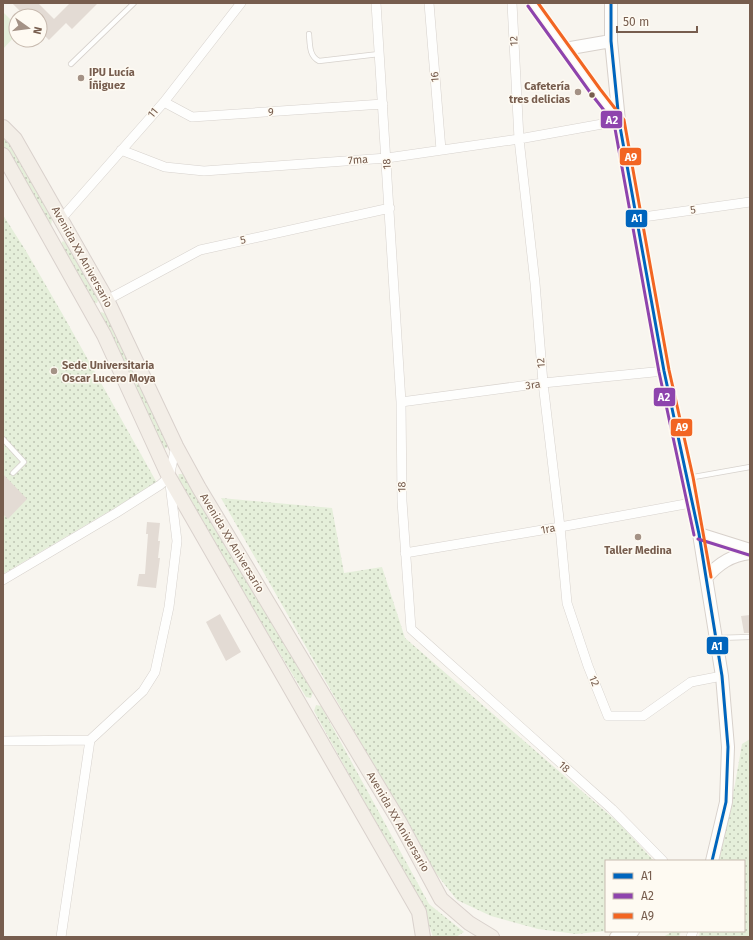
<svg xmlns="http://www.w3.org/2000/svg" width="753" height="940" font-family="'Fira Sans',sans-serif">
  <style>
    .grass { fill: url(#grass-dots) }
    .park { fill: #e5efda }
    .building { fill: #e3dbd4 }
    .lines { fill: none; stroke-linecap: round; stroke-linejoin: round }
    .lane-casing { stroke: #d7d2cd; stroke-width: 6 }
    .street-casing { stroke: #d7d2cd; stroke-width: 10 }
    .secondary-casing { stroke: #d8d1cb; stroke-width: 14 }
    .primary-casing { stroke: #d9d1cc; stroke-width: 16 }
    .lane { stroke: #fefefd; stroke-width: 4.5 }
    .street { stroke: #fefefd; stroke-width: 9 }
    .secondary { stroke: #fefefd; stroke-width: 12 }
    .primary { stroke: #f3eee7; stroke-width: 14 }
    .bus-1-casing { stroke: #fefaf2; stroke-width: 6 }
    .bus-2-casing { stroke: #fefaf2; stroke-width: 6 }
    .bus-3-casing { stroke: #fefaf2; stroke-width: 6 }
    .bus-1 { stroke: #0065bd; stroke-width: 3 }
    .bus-2 { stroke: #8e44ad; stroke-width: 3 }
    .bus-3 { stroke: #f26522; stroke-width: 3 }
    .poi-dot { fill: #a49286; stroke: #fefaf2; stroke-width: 1.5 }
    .bus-dot { fill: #775d4e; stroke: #fefaf2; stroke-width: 1.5 }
    .labels { text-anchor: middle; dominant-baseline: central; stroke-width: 3; stroke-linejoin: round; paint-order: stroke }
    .street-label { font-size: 11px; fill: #775d4e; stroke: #fefaf2 }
    .poi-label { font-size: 11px; font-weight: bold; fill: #775d4e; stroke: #fefaf2; text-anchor: start }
    .line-badge { stroke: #fefaf2; stroke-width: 1.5 }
    .badge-label { font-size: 11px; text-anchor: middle; font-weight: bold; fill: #fff }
  </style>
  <defs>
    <pattern id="grass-dots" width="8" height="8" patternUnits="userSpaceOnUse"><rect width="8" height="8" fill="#e5efda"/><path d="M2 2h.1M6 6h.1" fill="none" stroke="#bec5b3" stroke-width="1.8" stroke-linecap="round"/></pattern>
  </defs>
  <rect width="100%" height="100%" fill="#f8f5ef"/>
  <path class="grass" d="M3,138L10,145L52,219L51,226L3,149Z
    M3,215L26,251L63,315L157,483L3,574Z
    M63,241L69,245L99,297L97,303H91L59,246Z
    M101,312L107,314L168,441L167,448L162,449L100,319Z
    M179,474H184L313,692L311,698L306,697L177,482Z
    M221,498L332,508L344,573L382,567L405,638L620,824L654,861H606V931L576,934L538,929L491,916L457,900L434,871Z
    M316,705L321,706L429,904L464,932L456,937H433L424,910L314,711Z
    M750,739V937H699L700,931H744V861H719L735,784L742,744Z
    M673,931H681L679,937H663Z"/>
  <path class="park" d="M4,13L16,25V35L3,49Z"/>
  <path class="building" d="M12,3H38L54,19L70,3H98L72,29L66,23L49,40L40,31V16H25Z
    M3,474L27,499L8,519L3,514Z
    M147,522L160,523L158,541H160L158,558H160L156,588L137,586L139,574H145L148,534H146Z
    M220,614L241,652L226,661L206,622Z
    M750,615V633H744L741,616Z"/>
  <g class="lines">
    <g class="lane-casing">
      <path id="lane" d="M309,34C310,45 309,56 319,61L379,54
        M71,64L134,3
        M3,439L24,462L13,473
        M688,478L750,467
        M716,638L750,637"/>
    </g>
    <g class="street-casing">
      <path id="street" d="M376,3L401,402L402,501L411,629L612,809L663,861
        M429,3L441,150
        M512,3L519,139L535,283L543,383L560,527L567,603L588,666L608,716H643L691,682L722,676
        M164,102L192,117L383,104
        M121,150L165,167L204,171L387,158L519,139L619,121
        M636,218L750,202
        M61,219L164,102L241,3
        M107,300L200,250L390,208
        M401,402L543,383L664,371
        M405,553L560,527L691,503
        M3,580L116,513L160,485L169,477L176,446
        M3,741L90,740
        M61,937L90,740L143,691L155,672L169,607L177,541L170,484
        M691,937L693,931"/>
    </g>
    <g class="secondary-casing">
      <path id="secondary" d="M532,3L596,92L619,121
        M611,3V41L619,121L664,371L699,534L722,676L728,747L726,802L712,861
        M565,49L611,41
        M699,534L750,550
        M706,578C718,564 731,555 750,553
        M616,937L633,931"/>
    </g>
    <g class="primary-casing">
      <path id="primary" d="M3,127L15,139L107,300L176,446L199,488L399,821L441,899L469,923L492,937
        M3,155L104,335L169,477L419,912L423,937"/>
    </g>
    <use href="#lane" class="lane"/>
    <use href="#street" class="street"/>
    <use href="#secondary" class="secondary"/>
    <use href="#primary" class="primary"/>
    <g class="bus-1-casing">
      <path id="bus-1" d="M611,3V41L619,121L664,371L699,534L722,676L728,747L726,802L712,861"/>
    </g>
    <g class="bus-2-casing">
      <path id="bus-2" d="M528,6L592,95L614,123L659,372L694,535
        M698,539L749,555"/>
    </g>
    <g class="bus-3-casing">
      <path id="bus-3" d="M538,3L600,89L624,120L669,370L693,477L711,577"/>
    </g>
    <use href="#bus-1" class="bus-1"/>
    <use href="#bus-2" class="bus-2"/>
    <use href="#bus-3" class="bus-3"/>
  </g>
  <g class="poi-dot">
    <circle cx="81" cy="78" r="4"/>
    <circle cx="578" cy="92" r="4"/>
    <circle cx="54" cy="371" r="4"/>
    <circle cx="638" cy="537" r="4"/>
  </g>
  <circle class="bus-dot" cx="592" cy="95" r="3.5"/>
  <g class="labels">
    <g class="street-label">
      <text transform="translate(514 41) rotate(-93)">12</text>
      <text transform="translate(435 77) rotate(-94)">16</text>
      <text transform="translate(271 112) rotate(-4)">9</text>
      <text transform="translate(153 113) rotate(-49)">11</text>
      <text transform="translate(358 160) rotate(-4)">7ma</text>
      <text transform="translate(387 164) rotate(-93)">18</text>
      <text transform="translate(693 210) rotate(-8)">5</text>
      <text transform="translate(243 240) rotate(-12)">5</text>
      <text transform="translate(82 257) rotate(61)">Avenida XX Aniversario</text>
      <text transform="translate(541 363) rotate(-95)">12</text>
      <text transform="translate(533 385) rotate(-7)">3ra</text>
      <text transform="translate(402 487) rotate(-91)">18</text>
      <text transform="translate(548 529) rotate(-10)">1ra</text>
      <text transform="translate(232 543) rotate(59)">Avenida XX Aniversario</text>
      <text transform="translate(594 681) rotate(68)">12</text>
      <text transform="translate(564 767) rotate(42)">18</text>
      <text transform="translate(398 822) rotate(60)">Avenida XX Aniversario</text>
    </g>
    <g class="poi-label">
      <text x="89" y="72">IPU Lucía<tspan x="89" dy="13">Íñiguez</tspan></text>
      <text x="570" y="86" text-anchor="end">Cafetería<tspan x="570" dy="13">tres delicias</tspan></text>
      <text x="62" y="365">Sede Universitaria<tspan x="62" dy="13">Oscar Lucero Moya</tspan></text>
      <text x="638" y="550" text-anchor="middle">Taller Medina</text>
    </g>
  </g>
  <g class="line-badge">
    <rect x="600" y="110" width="23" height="19" rx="4" fill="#8e44ad"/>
    <rect x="619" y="147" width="23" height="19" rx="4" fill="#f26522"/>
    <rect x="625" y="209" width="23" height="19" rx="4" fill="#0065bd"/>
    <rect x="653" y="387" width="23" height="20" rx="4" fill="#8e44ad"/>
    <rect x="670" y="418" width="23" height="19" rx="4" fill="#f26522"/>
    <rect x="706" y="636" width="23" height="19" rx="4" fill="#0065bd"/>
  </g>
  <g class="badge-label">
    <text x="612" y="124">A2</text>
    <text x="631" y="161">A9</text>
    <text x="637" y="222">A1</text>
    <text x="664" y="401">A2</text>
    <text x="682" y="431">A9</text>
    <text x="717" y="650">A1</text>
  </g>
  <rect width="753" height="940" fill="none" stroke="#775d4e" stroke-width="8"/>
  <rect x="605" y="860" width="140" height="72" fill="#fefaf2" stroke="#c8bbb0"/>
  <rect x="613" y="873" width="20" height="6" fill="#0065bd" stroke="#c8bbb0"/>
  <text x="641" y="880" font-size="12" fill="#775d4e">A1</text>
  <rect x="613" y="893" width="20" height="6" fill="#8e44ad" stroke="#c8bbb0"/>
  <text x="641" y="900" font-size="12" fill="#775d4e">A2</text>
  <rect x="613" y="913" width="20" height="6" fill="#f26522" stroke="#c8bbb0"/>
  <text x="641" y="920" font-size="12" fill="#775d4e">A9</text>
  <g transform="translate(28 28) rotate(104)"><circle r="19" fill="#fefaf2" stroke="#c8bbb0"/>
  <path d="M0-3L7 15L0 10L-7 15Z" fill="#a49286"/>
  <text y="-6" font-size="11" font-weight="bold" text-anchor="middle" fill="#775d4e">N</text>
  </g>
  <path d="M617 26v6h80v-6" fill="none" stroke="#775d4e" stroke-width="2"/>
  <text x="623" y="26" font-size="12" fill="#775d4e" stroke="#fefaf2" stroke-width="3" paint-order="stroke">50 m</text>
</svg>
